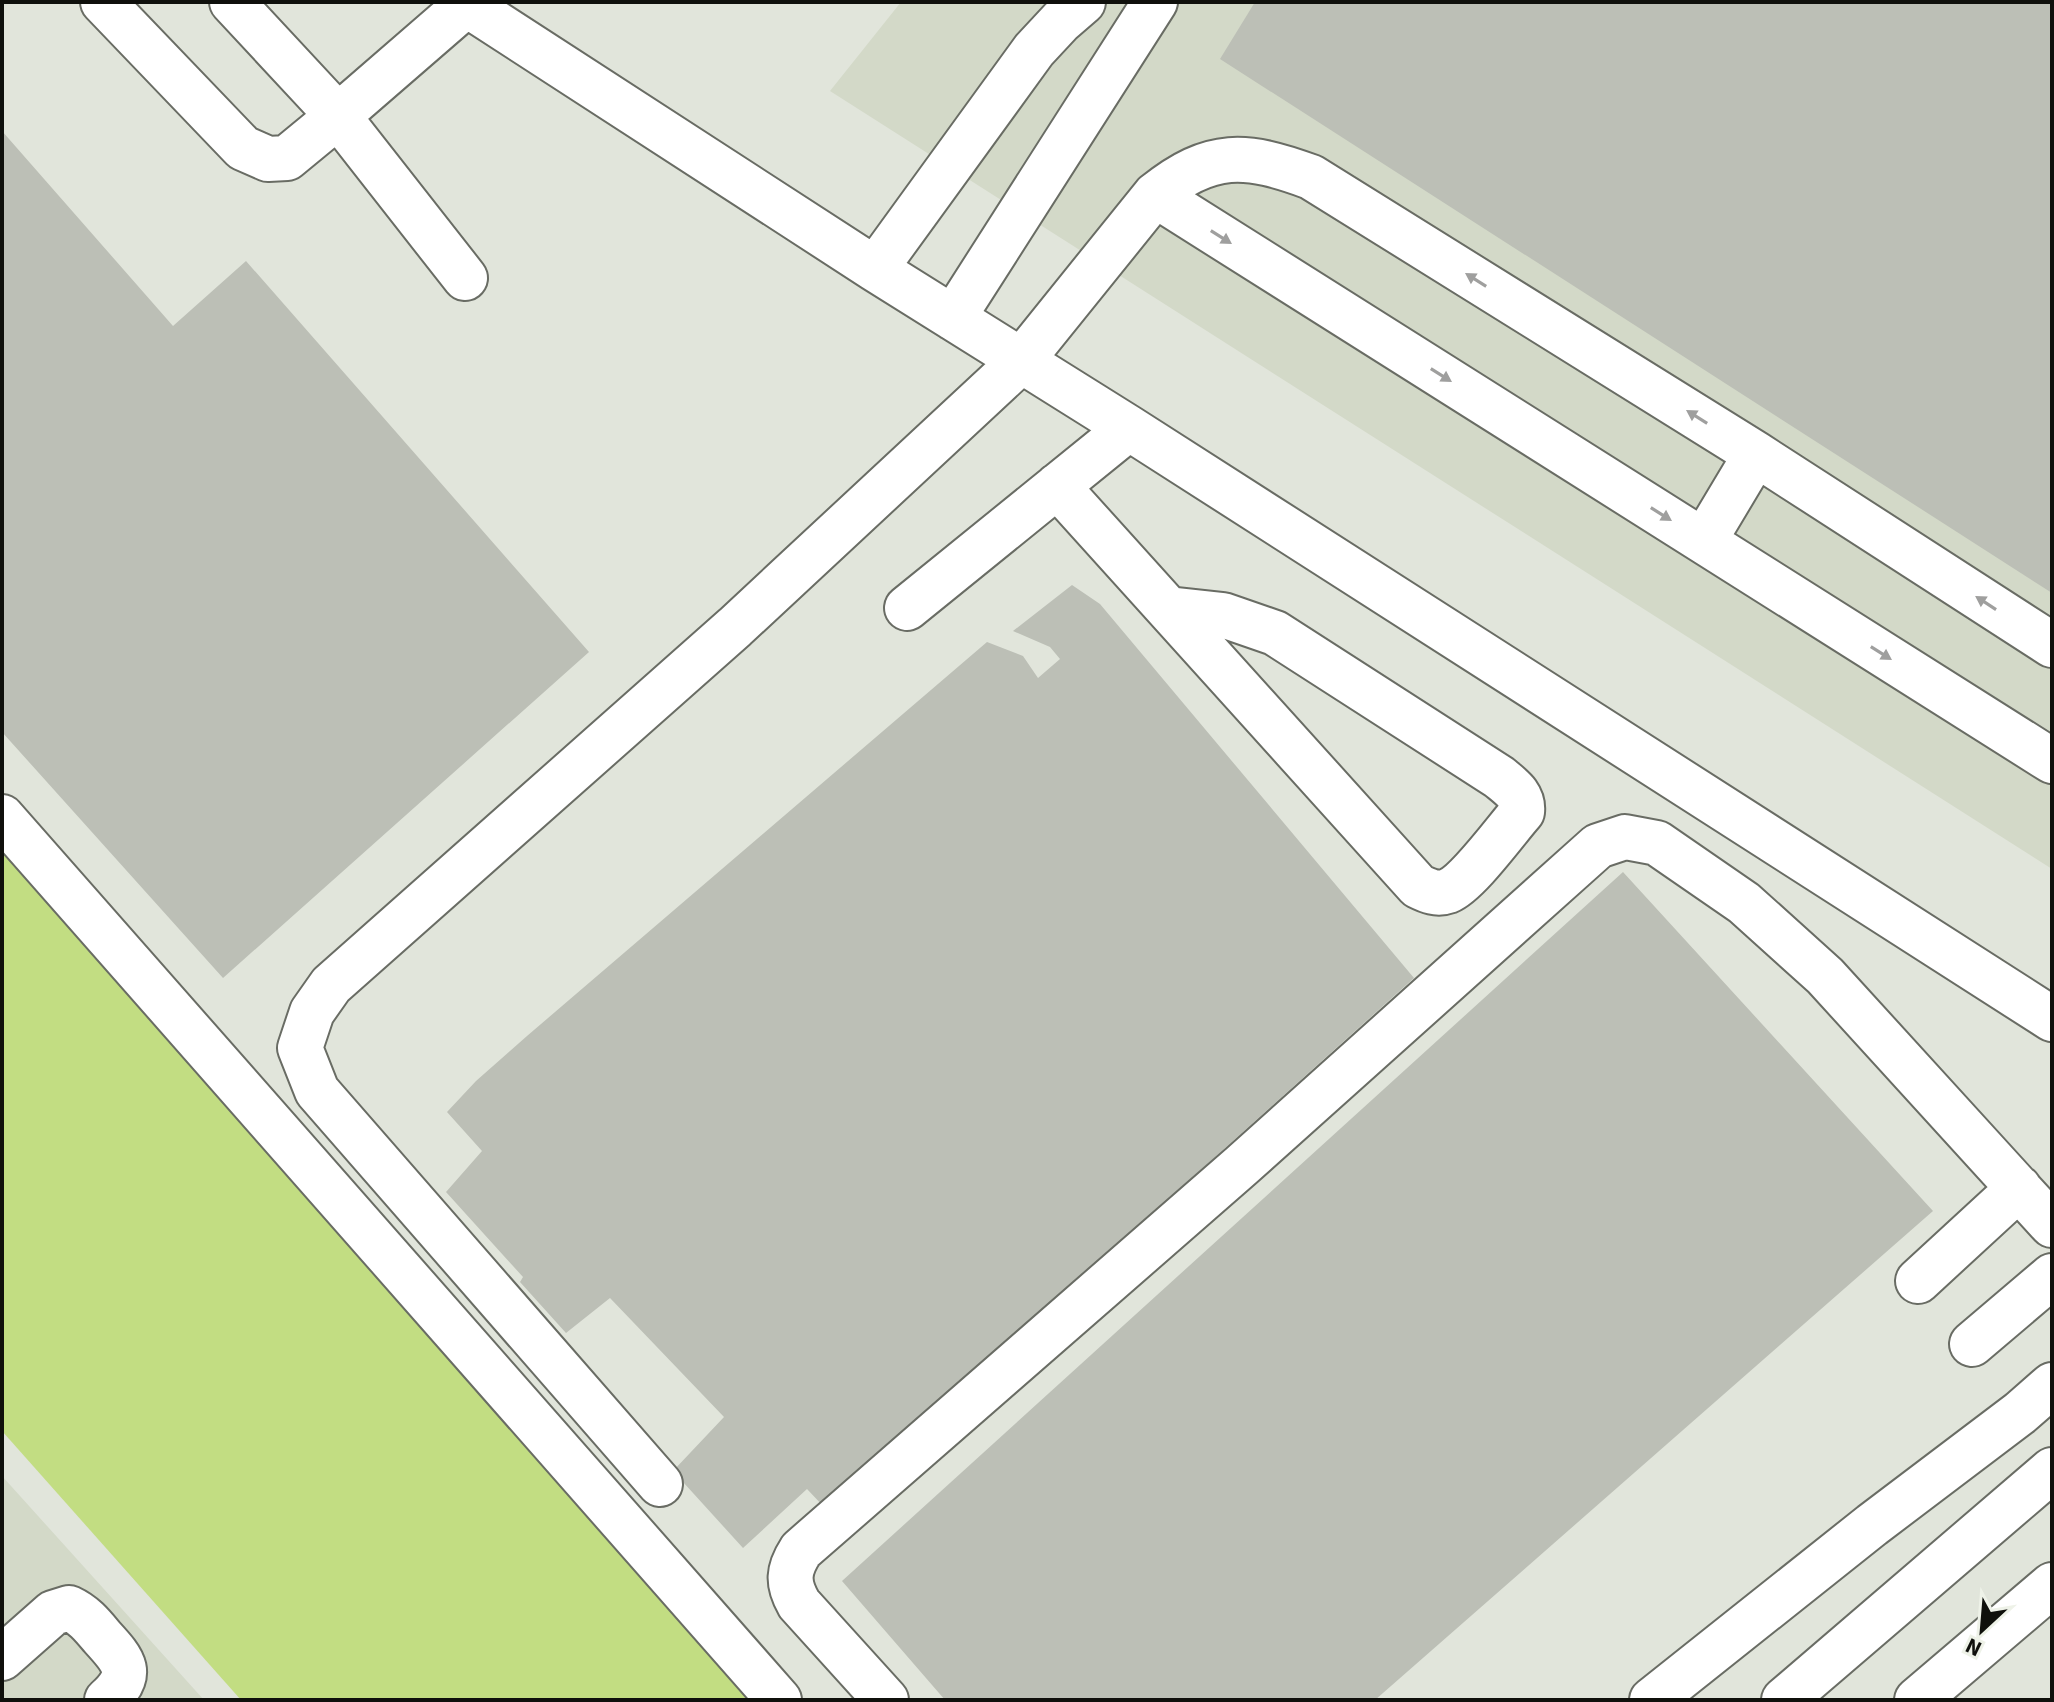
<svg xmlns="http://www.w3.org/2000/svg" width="2054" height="1702" font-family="'Source Sans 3',sans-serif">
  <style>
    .built { fill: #d3d9c8 }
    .green { fill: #c2dd82 }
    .building { fill: #bcbfb6 }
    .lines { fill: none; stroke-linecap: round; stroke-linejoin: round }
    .minor-casing { stroke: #696c64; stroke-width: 48 }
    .minor { stroke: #fff; stroke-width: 44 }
    .oneway { fill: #9f9f9e }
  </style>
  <rect width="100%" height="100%" fill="#e1e5db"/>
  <path class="built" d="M901,2H2052V869L830,91Z
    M2,1476L204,1700H2Z"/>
  <path class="green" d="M2,846L757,1700H241L2,1431Z"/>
  <path class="building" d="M1255,2H2052V593L1220,59Z
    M2,131L173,326L246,261L589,652L223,978L2,732Z
    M1072,585L1100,604L1414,978L825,1508L807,1489L743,1548L673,1471L724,1417L610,1298L566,1333L520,1282L523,1277L446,1192L482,1151L447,1112L476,1081L527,1036L987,642L1023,656L1038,678L1060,659L1050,647L1013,631Z
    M1623,872L1933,1211L1375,1700H945L842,1581Z"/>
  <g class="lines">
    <g class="minor-casing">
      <path id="minor" d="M103,2L243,148L268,159L287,158L338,116L466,5
        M232,2L338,116L465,278
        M463,2L875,269L1129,428L2052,1019
        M1155,195L2052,761
        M875,269L1034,50L1061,21L1083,2
        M953,318L1155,2
        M1057,486L1418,886C1428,891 1437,895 1448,891C1468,883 1506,830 1522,812C1524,795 1511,787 1499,777L1275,633L1223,615L1168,609
        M1704,541L1756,454
        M907,608L1129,428
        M2,817L779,1700
        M1918,1281L2019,1188
        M1972,1344L2052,1276
        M660,1484L317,1091L300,1048L312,1012L331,985L735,627L1022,360L1155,195C1211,150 1246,153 1311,177L1756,454L2052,645
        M2,1658L53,1613L69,1608C84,1615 92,1625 102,1637C124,1661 136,1674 107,1700
        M886,1700L799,1604C787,1583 788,1570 801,1550L1241,1166L1598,846L1625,837L1657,843L1744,903L1825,976L2052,1225
        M1652,1700L1872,1525L2020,1413L2052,1385
        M1784,1700L2052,1470
        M1917,1700L2052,1585"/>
    </g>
    <use href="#minor" class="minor"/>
  </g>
  <defs><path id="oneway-solid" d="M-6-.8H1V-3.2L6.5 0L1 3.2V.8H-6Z" transform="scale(2)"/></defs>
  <g class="oneway">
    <use href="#oneway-solid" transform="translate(1221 237) rotate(32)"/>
    <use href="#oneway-solid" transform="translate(1476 280) rotate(-148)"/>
    <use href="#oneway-solid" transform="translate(1441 375) rotate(32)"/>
    <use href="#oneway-solid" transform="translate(1697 417) rotate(-148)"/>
    <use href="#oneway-solid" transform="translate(1661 514) rotate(32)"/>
    <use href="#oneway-solid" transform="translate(1986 603) rotate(-147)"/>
    <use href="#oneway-solid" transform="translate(1881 653) rotate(32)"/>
  </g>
  <rect width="2054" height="1702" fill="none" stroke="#0f100c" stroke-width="8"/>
  <g transform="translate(1982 1630) rotate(206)" stroke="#eef2e8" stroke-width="6" paint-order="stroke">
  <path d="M0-6L14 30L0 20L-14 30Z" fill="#0f100c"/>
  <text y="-12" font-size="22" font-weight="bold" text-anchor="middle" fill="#0f100c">N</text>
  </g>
</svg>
